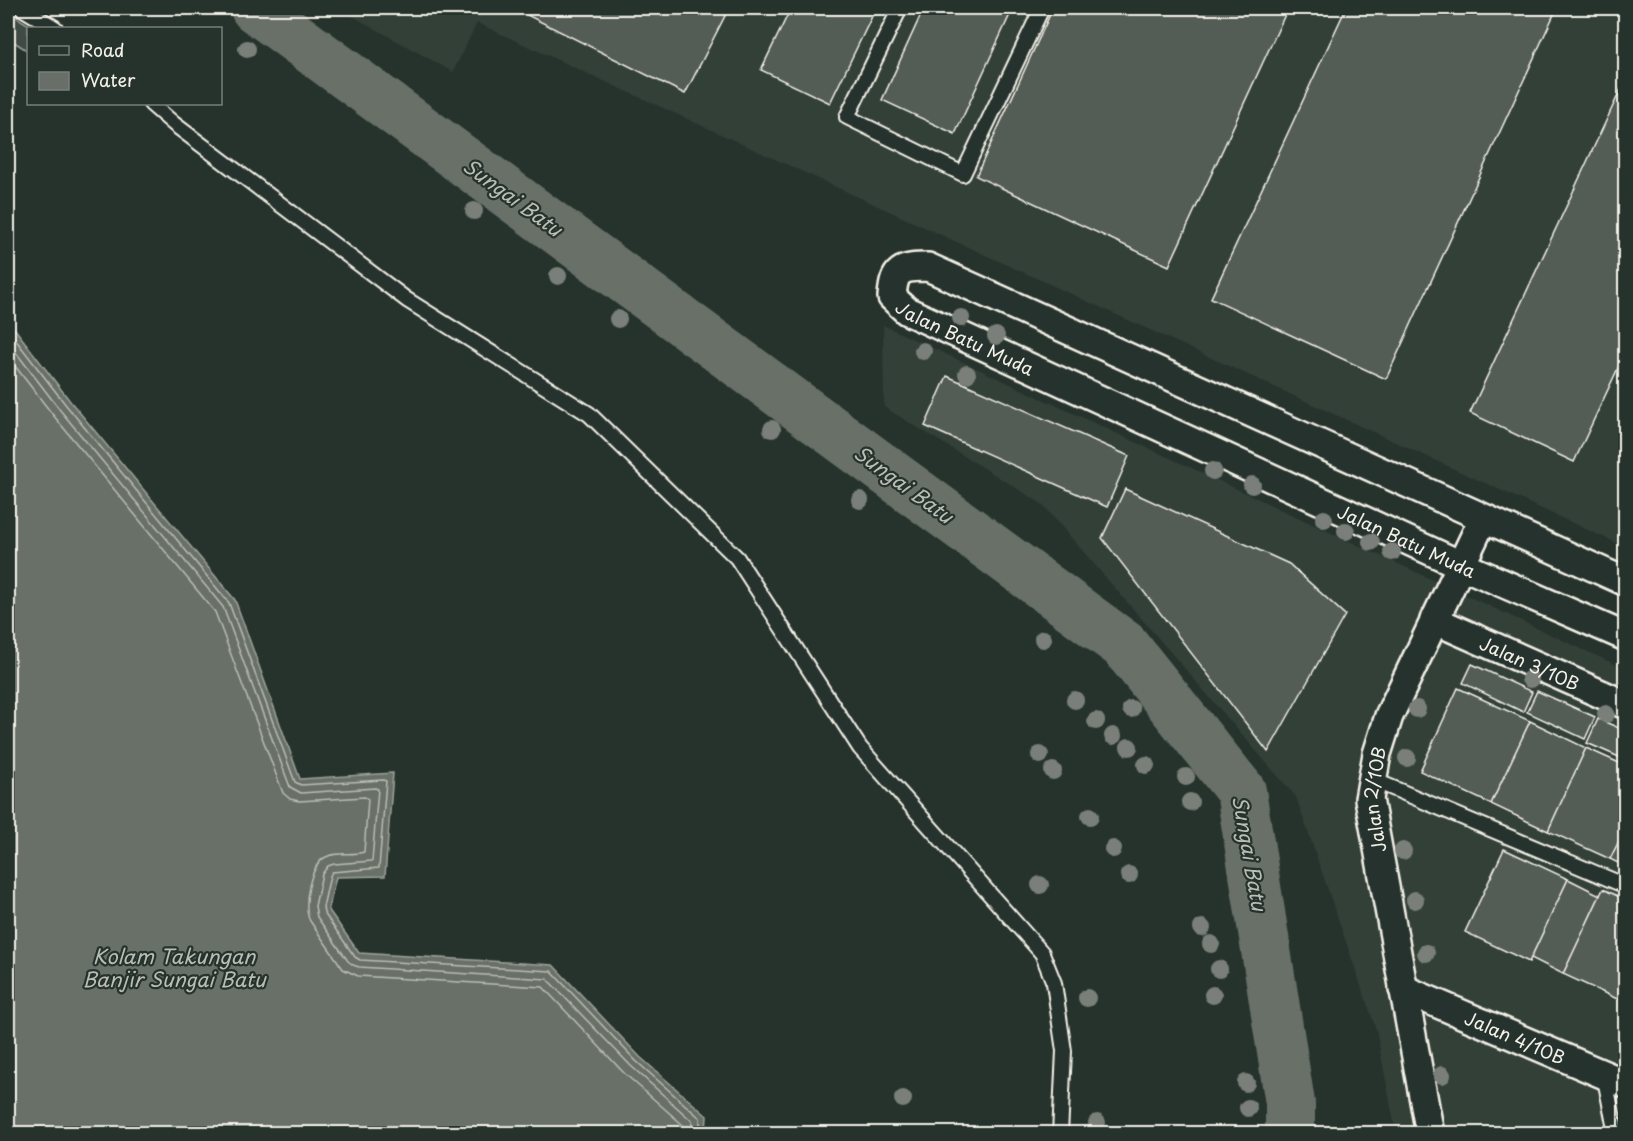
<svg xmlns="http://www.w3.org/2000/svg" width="1633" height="1141" font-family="'Playpen Sans',sans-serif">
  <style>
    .built { fill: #333f39 }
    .green { fill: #414b45; stroke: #9a9e96; stroke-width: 1.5 }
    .water { fill: #676f68; stroke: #9fa39b; stroke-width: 1.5 }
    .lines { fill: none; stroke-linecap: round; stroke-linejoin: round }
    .shore { stroke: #bcbdb5; stroke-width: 1.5 }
    .river { stroke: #676f68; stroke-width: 50 }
    .building { fill: #525c55; stroke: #f4f1e8; stroke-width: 1.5 }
    .service-casing { stroke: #f4f1e8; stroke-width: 18 }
    .minor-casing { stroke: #f4f1e8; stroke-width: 32 }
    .service { stroke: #26332d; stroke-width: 14 }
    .minor { stroke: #26332d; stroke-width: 27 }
    .tree { fill: #7a8079 }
    .labels { text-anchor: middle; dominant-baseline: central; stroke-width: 4.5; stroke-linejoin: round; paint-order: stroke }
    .street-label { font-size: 18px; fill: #f4f1e8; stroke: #26332d }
    .water-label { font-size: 20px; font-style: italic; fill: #bcbdb5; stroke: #26332d }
  </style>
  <rect width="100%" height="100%" fill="#26332d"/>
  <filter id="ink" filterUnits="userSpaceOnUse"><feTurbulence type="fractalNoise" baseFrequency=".0167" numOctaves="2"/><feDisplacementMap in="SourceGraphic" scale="12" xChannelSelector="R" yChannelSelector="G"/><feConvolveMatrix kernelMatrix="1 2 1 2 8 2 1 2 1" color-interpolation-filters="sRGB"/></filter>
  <g filter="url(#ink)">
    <path class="built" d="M338,8H1625V547L477,23L453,72Z
      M883,325L1625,669V1133H1396L1376,1029L1296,797L1042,504L884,407Z"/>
    <path class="green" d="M8,12L34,28H28V51L8,38Z"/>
    <path class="water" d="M8,320L70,401L235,600L300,779L393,773L385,876L336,877L328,909L359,953L553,965L640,1057L707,1116L706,1133H8Z"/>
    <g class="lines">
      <path class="shore" d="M8,330L66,405L229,603L295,782L301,785L383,780L386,781L379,868L332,872L330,876L323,907L324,913L355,957L360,960L551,971L636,1061L700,1118V1134
        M8,342L60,410L223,607L290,787L301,793L375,788L378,789L372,861L334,864L328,866L322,874L315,906L317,917L348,961L353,965L359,967L547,979L631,1066L692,1121V1134
        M8,357L53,415L215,612L283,793L290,799L299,801L365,797L368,799L364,852C352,856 338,851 326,857C310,864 302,907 310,921L343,969L358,976L543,987L624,1073L683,1125V1134"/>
      <path class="river" d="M255,8L1124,645L1241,791L1290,1103V1134"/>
    </g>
    <path class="building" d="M531,8H729L685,94L527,15Z
      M791,8H876L830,103L761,70Z
      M924,8H1013L955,134L882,100Z
      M1053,8H1288L1169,266L976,176Z
      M1346,8H1550L1556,10L1386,379L1211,298Z
      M1626,78V351L1574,462L1470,413Z
      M947,376L1129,456L1107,507L925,426Z
      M1125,489L1289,564L1345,615L1268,752L1102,538Z
      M1472,664L1532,692L1523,712L1463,683Z
      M1458,688L1530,721L1491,804L1420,771Z
      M1537,691L1595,717L1585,739L1527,712Z
      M1598,719L1626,731V760L1587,743Z
      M1530,721L1586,748L1548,831L1491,804Z
      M1586,748L1626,766V827L1610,859L1548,831Z
      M1626,827V867L1610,859Z
      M1504,849L1568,879L1529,962L1465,932Z
      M1568,879L1600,895L1563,974L1531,958Z
      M1603,889L1626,900V1003L1563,974Z"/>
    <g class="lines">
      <g class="service-casing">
        <path id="service" d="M22,8L55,28
          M900,8L847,117L963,174L1042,8
          M151,104L174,124L407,300L589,414L737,558L860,748L1042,953L1054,983L1064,1051L1060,1134
          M1371,779L1626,886
          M1604,1074L1616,1134"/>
      </g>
      <g class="minor-casing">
        <g id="minor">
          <path id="s1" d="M1626,582L928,267C901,267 894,269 892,297L907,311L1461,565L1626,637"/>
          <path id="s2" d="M1434,620L1626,705"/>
          <path id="s3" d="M1403,989L1626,1084"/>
          <path id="s4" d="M1430,1134L1369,799L1377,754L1389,716L1483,519"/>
        </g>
      </g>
      <use href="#service" class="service"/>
      <use href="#minor" class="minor"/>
    </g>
    <g class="tree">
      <circle cx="247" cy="49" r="9"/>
      <circle cx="474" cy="211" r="9"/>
      <circle cx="558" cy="276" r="9"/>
      <circle cx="961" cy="318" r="9"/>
      <circle cx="618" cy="319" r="9"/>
      <circle cx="996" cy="336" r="9"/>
      <circle cx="923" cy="351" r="9"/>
      <circle cx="967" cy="374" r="9"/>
      <circle cx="772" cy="429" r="9"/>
      <circle cx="1213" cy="471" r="9"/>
      <circle cx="1252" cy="485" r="9"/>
      <circle cx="860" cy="500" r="9"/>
      <circle cx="1324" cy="519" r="9"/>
      <circle cx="1346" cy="531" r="9"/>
      <circle cx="1371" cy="542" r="9"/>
      <circle cx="1392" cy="552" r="9"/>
      <circle cx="1043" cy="639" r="9"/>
      <circle cx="1530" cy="679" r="9"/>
      <circle cx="1075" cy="700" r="9"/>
      <circle cx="1131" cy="709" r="9"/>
      <circle cx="1417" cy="709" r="9"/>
      <circle cx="1606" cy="714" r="9"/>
      <circle cx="1096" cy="721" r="9"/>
      <circle cx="1113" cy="736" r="9"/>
      <circle cx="1129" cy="747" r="9"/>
      <circle cx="1040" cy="755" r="9"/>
      <circle cx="1407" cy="758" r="9"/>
      <circle cx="1146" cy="765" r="9"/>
      <circle cx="1053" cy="771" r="9"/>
      <circle cx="1186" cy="777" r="9"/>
      <circle cx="1190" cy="802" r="9"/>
      <circle cx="1090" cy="816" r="9"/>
      <circle cx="1113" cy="849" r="9"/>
      <circle cx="1403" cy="851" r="9"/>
      <circle cx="1129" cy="875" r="9"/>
      <circle cx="1040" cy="885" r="9"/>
      <circle cx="1415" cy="900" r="9"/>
      <circle cx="1202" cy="928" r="9"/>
      <circle cx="1211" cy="944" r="9"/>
      <circle cx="1426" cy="953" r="9"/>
      <circle cx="1219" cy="969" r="9"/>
      <circle cx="1213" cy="995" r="9"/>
      <circle cx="1087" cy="998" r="9"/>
      <circle cx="1442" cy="1075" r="9"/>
      <circle cx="1246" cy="1083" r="9"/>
      <circle cx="903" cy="1099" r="9"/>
      <circle cx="1248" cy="1108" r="9"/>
      <circle cx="1097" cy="1123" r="9"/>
    </g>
  </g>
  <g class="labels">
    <g class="street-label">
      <text stroke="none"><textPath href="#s1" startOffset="906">Jalan Batu Muda</textPath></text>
      <text stroke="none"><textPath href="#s1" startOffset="1392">Jalan Batu Muda</textPath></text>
      <text stroke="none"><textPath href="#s2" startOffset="105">Jalan 3/10B</textPath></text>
      <text stroke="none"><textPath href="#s4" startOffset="340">Jalan 2/10B</textPath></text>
      <text stroke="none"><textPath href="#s3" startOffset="122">Jalan 4/10B</textPath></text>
    </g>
    <g class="water-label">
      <text transform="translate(513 197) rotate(36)">Sungai Batu</text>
      <text transform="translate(904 484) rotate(36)">Sungai Batu</text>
      <text transform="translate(1250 853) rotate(80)">Sungai Batu</text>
      <text x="174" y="956">Kolam Takungan<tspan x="174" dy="23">Banjir Sungai Batu</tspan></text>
    </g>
  </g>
  <rect width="1633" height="1141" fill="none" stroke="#26332d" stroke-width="30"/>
  <rect x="15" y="15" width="1603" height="1111" fill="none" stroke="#f4f1e8" stroke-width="2" filter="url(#ink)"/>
  <rect x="27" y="27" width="195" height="78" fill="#26332d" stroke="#787f78" stroke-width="1.5"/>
  <rect x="39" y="46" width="30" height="9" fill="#26332d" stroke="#787f78" stroke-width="1.5"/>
  <text x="81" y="57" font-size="18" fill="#f4f1e8">Road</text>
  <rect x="39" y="72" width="30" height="18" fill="#676f68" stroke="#787f78" stroke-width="1.5"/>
  <text x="81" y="87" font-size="18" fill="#f4f1e8">Water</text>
</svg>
